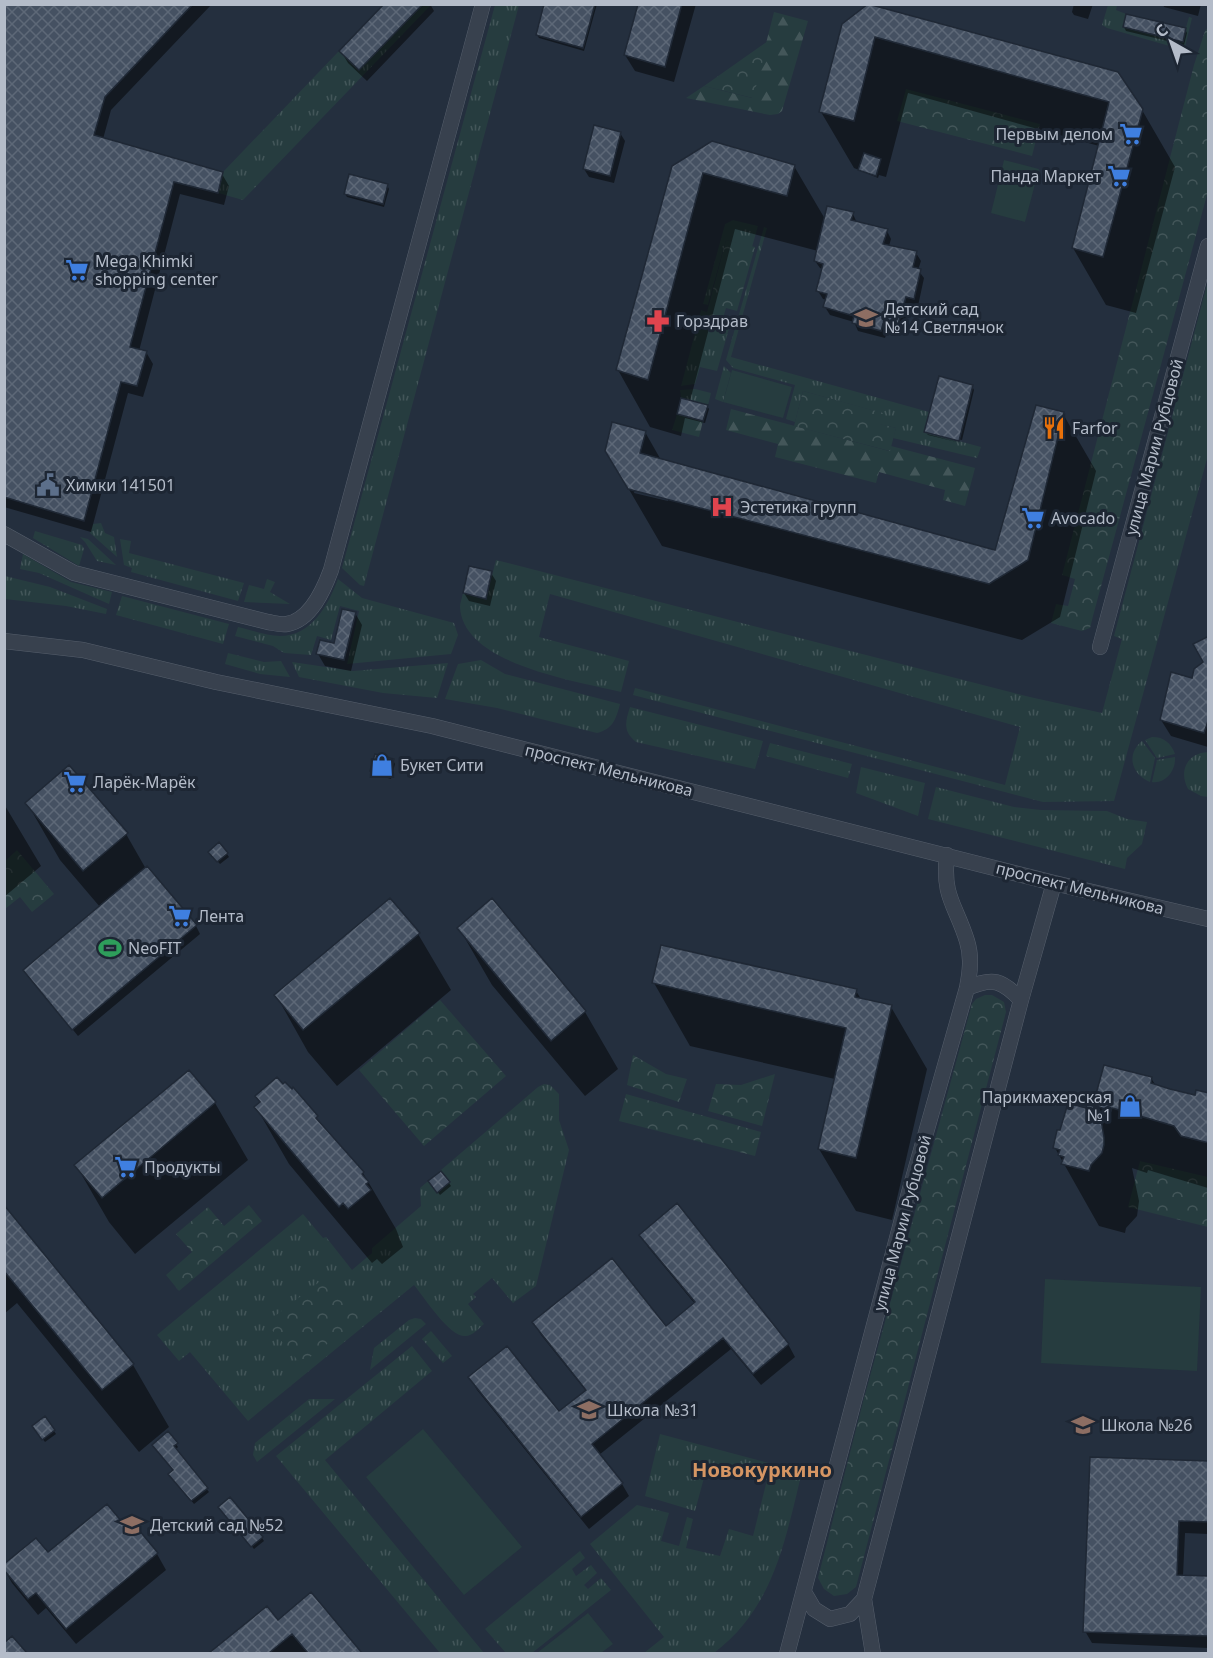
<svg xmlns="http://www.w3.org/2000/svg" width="1213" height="1658" font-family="'Noto Sans',sans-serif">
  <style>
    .grass { fill: url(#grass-tufts) }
    .forest { fill: url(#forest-firs) }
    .park { fill: url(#park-crowns) }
    .pitch { fill: #263c3f }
    .shadow { fill: #0007; fill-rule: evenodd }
    .building { fill: url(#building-cross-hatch); stroke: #1f2835; stroke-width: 1.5 }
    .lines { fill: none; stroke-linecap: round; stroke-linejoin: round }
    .minor-casing { stroke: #565f6c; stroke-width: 16 }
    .minor { stroke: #38414e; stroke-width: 15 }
    .labels { text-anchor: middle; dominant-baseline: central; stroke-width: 6; stroke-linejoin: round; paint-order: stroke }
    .poi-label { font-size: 16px; fill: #b4bcc9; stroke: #1d2633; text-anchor: start }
    .street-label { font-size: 16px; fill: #b4bcc9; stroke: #1d2633 }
    .quarter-label { font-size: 20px; font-weight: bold; fill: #d59563; stroke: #1d2633 }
  </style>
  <defs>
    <pattern id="grass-tufts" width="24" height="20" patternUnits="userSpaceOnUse" patternTransform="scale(1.5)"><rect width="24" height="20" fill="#263c3f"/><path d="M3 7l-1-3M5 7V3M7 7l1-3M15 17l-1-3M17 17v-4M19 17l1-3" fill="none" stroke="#435659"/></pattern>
    <pattern id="forest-firs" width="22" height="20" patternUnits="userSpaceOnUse" patternTransform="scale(1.5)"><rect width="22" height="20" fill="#263c3f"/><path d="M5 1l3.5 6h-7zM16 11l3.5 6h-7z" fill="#435659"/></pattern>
    <pattern id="park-crowns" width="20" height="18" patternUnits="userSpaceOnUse" patternTransform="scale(1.5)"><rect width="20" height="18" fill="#263c3f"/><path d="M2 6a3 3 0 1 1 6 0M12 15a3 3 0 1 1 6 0" fill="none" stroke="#435659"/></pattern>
    <pattern id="building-cross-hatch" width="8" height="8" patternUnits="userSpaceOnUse" patternTransform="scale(1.5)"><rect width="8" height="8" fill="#455162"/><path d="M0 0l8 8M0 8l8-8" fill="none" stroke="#5d6877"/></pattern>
  </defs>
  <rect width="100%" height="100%" fill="#242f3e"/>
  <path class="grass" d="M423,5H431L243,200L218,193L223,172L339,51L359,70Z
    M495,5H519L364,586L360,585L342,568Z
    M1108,5H1117L1116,10L1126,14L1123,27L1182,42L1189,17L1192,18L1185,47H1173L1107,28L1102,25Z
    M733,220L758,226L752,247L726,240L708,305L703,304L725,224Z
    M764,227L767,228L731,357L929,412L925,432L981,447L977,458L893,438L896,428L879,424L882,413L803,391L795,422L786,419L795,385L733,368L726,360Z
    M1208,281V455L1114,801L1043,802L633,695L635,688L1005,785L1020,727L550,594L539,637L629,661L621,692C578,681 463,665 460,607C460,603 462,598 463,593L486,599L496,560L1030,697L1102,713L1122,639L1114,636Z
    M701,310L707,312L703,327L719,331L723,316L732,318L717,371L700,367L695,384L681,386Z
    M724,366L731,373L723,402L715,399Z
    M695,389L711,393L708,405L681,398L680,390Z
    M101,523L105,533L114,537L117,557L90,533L93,524Z
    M35,531L82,545L84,549L79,566L33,538Z
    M80,537L88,539L116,565L97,561L85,542Z
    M120,539L131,541L129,553L244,583L238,601L131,572L132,568L124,565Z
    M23,554L71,582L112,592L109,604L39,573L20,569Z
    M5,576L50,587L107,609L106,614L66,606L5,599Z
    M267,579L275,582L270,592L290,604L244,602L249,585L264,589Z
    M338,579L362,598L454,623L458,635L451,654L347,664L359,611L340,606L331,640L317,636L311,655L284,653L273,646L235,636L238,627C251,630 267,636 280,636C312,636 328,605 338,579Z
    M122,596L229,624L223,644L116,615Z
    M228,653L264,662L281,661L290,677L260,674L225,664Z
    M481,660L505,674L620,704C616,719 613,729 597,733L497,708L445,699L458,664Z
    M292,662L353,671L448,663L437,698L383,693L299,677Z
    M630,707L763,741L755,769L636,742C623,731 625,723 630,707Z
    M1152,737C1164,737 1171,743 1175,754L1157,758L1145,740Z
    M1142,741L1155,758L1150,782C1131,774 1126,754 1142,741Z
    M770,743L852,764L848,778L766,756Z
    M1208,752V797L1201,796L1188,789C1178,770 1188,753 1208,752Z
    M1175,757C1176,770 1166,784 1152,782L1157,760Z
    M861,767L925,783L918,816L856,793Z
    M936,787L1014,807L1041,810L1107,811L1127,819L1147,822L1142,844L1127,858L1125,869L928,819Z
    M544,1084L550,1085L559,1094V1120L569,1150L536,1286L513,1303L492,1278L473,1294L476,1297L468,1304L484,1324C478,1329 472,1337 464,1336C449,1336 424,1297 414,1285L248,1421L190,1352L179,1361L157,1335L303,1214L323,1238L326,1237L352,1270L372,1253V1248L421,1206L420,1188L538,1087Z
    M415,1318L421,1319L426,1324L370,1370L374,1348L409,1320Z
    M431,1331L452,1356L443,1363L422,1339Z
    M412,1346L432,1371L325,1460L484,1653H440L276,1456Z
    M309,1399H335L257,1462L253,1455L255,1443Z
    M660,1434L802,1472C785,1540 774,1608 714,1653H644L664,1637L590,1544L637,1505L669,1513L661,1541L679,1546L687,1517L693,1519L686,1548L720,1556L729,1529L753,1536L767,1480L708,1463L695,1511L645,1496Z
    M580,1551L585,1558L572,1569L576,1576L591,1565L597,1573L584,1585L588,1589L601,1578L611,1590L532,1653H506L485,1629Z"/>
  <path class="forest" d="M774,12L808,21L782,111L778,114L770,115L686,98L704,86L752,98Z
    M731,409L889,451L891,446L975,468L965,506L943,500L945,490L879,472L876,483L775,457L778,444L726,430Z
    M677,414L703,421L699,437L672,430Z"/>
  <path class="park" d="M1208,27V191L1093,616L1090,628L1082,631L1051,623L1056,604L1068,606L1075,579L1062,575L1194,65L1205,31Z
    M768,41L753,98L704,86Z
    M906,89L1040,124L1032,156L897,121Z
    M726,240L755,247L737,311L726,308L719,331L703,327Z
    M803,391L883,413L880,424L896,428L890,451L794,426Z
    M17,850L54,894L32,912L20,897L5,909V861Z
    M985,995H992L1004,1002L1006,1012L856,1587L847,1594L834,1596L824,1589L818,1578L863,1402L972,1004L976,999Z
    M440,1000L506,1076L424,1146L359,1070Z
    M633,1055L666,1074L687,1079L679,1102L627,1085Z
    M775,1074L762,1126L708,1111L716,1084L741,1085Z
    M626,1094L761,1132L755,1156L619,1121Z
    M1140,1161L1208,1177V1227L1128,1207Z
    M249,1205L262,1221L179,1291L166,1275L192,1252L176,1234L208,1207L224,1226Z
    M327,1276L362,1317L301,1364L266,1323Z"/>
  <path class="pitch" d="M1004,160L1039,169L1025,222L991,213Z
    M732,370L792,387L783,418L723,402Z
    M1045,1279L1201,1287L1197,1371L1041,1363Z
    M423,1429L522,1547L464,1595L366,1477Z
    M588,1613L613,1644L601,1653H537Z"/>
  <path class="shadow" d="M4,4H212L111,110L103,139L222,174L229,186L224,205L180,194L139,351L146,352L153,364L143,397L128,393L91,532L4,507Z
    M386,4H430L434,11L367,81L348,63L341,51Z
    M546,4H597L584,51L539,38L537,35Z
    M640,4H696L674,82L635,71L625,55Z
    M1074,4H1093L1088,19L1074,15L1072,12Z
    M1163,4H1201L1198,16L1164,7Z
    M843,25L1142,110L1175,167L1136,313L1106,305L1073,248L1099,146L908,93L886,177L879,175L878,178L854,168L821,112Z
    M1124,27L1185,29L1187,33L1184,45L1126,31Z
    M620,133L625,141L614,183L589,177L584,169Z
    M794,166L825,219L853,214L857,223L887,231L891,239L889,246L916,253L921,261L918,270L924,278L918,306L910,304L901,335L887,332L885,338L858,331L854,322L830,315L825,307L827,300L823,299L818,291L824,270L820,268L815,261L818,251L735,229L690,401L707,406L709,409L705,423L685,418L681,436L650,427L618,370L674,167Z
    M387,185L389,189L384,207L347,197L345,194Z
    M972,386L974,390L962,440L926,431Z
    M1063,414L1096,471L1060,617L1022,640L662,546L606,450L645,432L661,460L997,552ZM635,490L668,498V501L634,493Z
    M927,434L961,443L928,435Z
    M491,573L496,581L490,606L469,601L464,593Z
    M355,613L362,625L351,671L325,666L318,654L335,645Z
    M1208,637V747L1171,736L1161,720L1205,662Z
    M393,760L395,764L391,779L374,774L372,771Z
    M27,803L126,834L146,869L196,926L200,934L78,1036L25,971L100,907L60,860Z
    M4,804L41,866L4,897Z
    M227,854L229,857L220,864L212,855Z
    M492,900L585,1012L618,1069L585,1096L492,985L459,928Z
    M418,934L451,990L337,1086L308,1052L276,995Z
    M654,983L856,991L861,999L891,1007L927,1069L892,1220L856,1211L819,1149L835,1079L690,1046Z
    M188,1073L215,1103L248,1160L135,1254L109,1222L76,1165Z
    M1151,1078L1156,1086L1196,1096L1208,1095V1188L1148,1170L1147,1173L1132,1168L1139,1201L1137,1216L1126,1228L1125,1233L1099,1226L1055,1148L1087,1109H1096L1094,1105Z
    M256,1107L316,1117L323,1128L363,1173L396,1229L403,1247L382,1264L377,1259L372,1263L289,1164Z
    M449,1183L451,1186L440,1195L432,1185Z
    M4,1208L133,1365L169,1427L139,1452L17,1303L4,1314Z
    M641,1235L788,1344L795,1357L761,1385L731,1349L599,1455L622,1484L629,1496L589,1529L477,1390L470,1377L559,1413L586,1391L541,1335L534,1323L666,1328L695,1304L648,1247Z
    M36,1430L54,1431L56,1434L45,1442Z
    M168,1434L178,1447L175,1450L209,1492L194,1504L172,1477L174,1471Z
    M1208,1463V1534L1185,1533L1183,1576L1208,1577V1648L1092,1643L1085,1631Z
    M222,1511L262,1538L264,1541L254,1549Z
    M122,1524L157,1554L166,1570L76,1644L46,1608L38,1615L12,1583L4,1569L47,1555Z
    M311,1594L361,1654H211L267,1608L278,1623Z"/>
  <path class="building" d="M4,4H193L105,97L94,135L223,172L218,193L174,182L130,347L147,351L137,386L121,382L84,521L4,497Z
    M384,4H423L359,70L339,51Z
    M544,4H595L583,48L536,35Z
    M638,4H682L665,67L624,55Z
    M868,4L1118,72L1143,109L1103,257L1072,248L1109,102L875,37L854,121L819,112L842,24Z
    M1126,14L1186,28L1183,42L1123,27Z
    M594,125L621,132L610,176L583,169Z
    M712,141L795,165L787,196L703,173L648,380L616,370L672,166Z
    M864,153L881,159L876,176L858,170Z
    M349,174L388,184L383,204L344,194Z
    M827,206L854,212L851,220L888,229L883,244L917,251L913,267L921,269L914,299L906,297L897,328L883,324L881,331L852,323L854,316L823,307L827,294L816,291L823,264L814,261Z
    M939,376L973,385L959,441L924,432Z
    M681,398L708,405L703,421L677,414Z
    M1036,405L1064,412L1028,560L989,584L628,489L605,451L612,422L646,431L640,453L995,550Z
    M469,566L492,571L486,599L463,593Z
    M342,609L356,612L344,660L316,654L320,640L334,643Z
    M1209,636V718L1204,733L1160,720L1171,672L1192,678L1194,669L1203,662L1193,644Z
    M375,754L394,759L390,776L370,771Z
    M69,765L128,833L83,871L25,803Z
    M219,842L228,853L217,862L208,852Z
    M147,866L197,925L72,1030L23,970Z
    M390,898L420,933L303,1030L274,995Z
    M492,898L586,1011L551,1041L457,928Z
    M661,945L857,989L855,997L892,1005L856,1158L818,1149L846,1028L652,983Z
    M1104,1065L1152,1077L1151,1083L1170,1089L1195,1095L1196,1090L1209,1093V1143L1181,1136L1174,1126L1112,1108L1111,1111L1093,1105Z
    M189,1070L216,1102L102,1198L74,1165Z
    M277,1077L283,1084L285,1082L292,1089L293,1087L318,1116L316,1118L364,1172L362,1174L369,1182L366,1184L371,1190L348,1209L343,1203L339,1207L254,1107L260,1102L255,1096Z
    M1068,1103L1086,1108L1087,1104L1099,1108L1104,1137V1145L1102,1153L1091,1165L1089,1171L1061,1164L1064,1157L1058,1155L1060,1150L1053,1148L1057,1130H1060Z
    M441,1171L450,1182L437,1193L428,1181Z
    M677,1203L789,1344L753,1374L723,1338L592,1444L623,1483L581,1517L468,1377L507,1346L559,1411L586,1390L532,1322L612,1258L666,1326L695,1302L639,1235Z
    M4,1205L134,1364L102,1390L4,1271Z
    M45,1416L55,1430L42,1440L32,1426Z
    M168,1431L178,1443L174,1446L208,1488L191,1501L168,1474L173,1470L152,1445Z
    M1090,1457L1209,1461V1522L1179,1521L1177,1575L1209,1576V1636L1083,1632Z
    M230,1497L263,1537L251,1547L218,1507Z
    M107,1504L122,1522L128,1517L158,1553L66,1629L36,1593L28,1599L4,1570V1564L36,1538L48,1552Z
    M311,1592L362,1653H308L292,1634L269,1653H209L267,1606L278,1620Z
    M12,1636L27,1653H4V1643Z"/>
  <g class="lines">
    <g class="minor-casing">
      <path id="minor" d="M4,534L74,573L268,622C274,623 281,625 287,624C311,620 324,589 331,570L483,4
        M4,641L83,650L216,682L432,726L1054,883L1208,919
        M1100,647L1208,246
        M967,988C993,977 1002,980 1021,1000
        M804,1592L814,1609L830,1619L850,1614L864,1599
        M787,1654L910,1189L967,988C970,972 972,957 967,941C956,905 942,897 947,855
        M873,1654L864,1599L1021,1000L1054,883"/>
    </g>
    <use href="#minor" class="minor"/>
  </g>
  <defs>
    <g id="supermarket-bare" transform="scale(1.8)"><path d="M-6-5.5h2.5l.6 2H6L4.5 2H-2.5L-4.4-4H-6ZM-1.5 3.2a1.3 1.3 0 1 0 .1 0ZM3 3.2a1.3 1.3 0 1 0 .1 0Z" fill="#3f7fe0" stroke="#1d2633" stroke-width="2.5" paint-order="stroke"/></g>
    <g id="school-bare" transform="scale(1.8)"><path d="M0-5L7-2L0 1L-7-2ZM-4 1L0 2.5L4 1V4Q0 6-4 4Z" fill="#8d6e63" stroke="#1d2633" stroke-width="2.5" paint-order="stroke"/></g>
    <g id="pharmacy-bare" transform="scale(1.8)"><path d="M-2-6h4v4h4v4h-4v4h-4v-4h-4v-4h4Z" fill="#e0444e" stroke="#1d2633" stroke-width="2.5" paint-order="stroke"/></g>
    <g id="restaurant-bare" transform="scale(1.8)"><path d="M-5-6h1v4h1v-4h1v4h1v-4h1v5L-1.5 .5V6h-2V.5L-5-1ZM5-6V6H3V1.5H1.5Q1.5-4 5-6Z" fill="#e8710a" stroke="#1d2633" stroke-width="2.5" paint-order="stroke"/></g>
    <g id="civic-bare" transform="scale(1.8)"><path d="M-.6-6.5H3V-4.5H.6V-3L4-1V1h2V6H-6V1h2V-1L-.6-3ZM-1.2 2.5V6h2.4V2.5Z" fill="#5c6f8a" stroke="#1d2633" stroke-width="2.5" paint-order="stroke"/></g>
    <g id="hospital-bare" transform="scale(1.8)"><path d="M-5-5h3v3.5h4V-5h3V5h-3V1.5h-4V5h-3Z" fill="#e0444e" stroke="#1d2633" stroke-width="2.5" paint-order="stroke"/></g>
    <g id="shop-bare" transform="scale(1.8)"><path d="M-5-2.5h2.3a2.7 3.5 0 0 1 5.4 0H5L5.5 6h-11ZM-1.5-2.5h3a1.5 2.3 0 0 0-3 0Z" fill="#3f7fe0" stroke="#1d2633" stroke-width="2.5" paint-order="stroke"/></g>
    <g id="stadium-bare" transform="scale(1.8)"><path d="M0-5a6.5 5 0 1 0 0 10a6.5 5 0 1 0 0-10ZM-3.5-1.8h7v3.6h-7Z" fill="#2e9e5b" stroke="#1d2633" stroke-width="2.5" paint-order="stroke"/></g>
  </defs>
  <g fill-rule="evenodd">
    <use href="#supermarket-bare" x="1131" y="134"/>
    <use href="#supermarket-bare" x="1119" y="176"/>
    <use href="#supermarket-bare" x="77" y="270"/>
    <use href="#school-bare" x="866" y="318"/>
    <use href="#pharmacy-bare" x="658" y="321"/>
    <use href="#restaurant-bare" x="1054" y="428"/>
    <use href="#civic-bare" x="48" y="485"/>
    <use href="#hospital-bare" x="722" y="507"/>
    <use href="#supermarket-bare" x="1033" y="518"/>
    <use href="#shop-bare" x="382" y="765"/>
    <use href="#supermarket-bare" x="75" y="782"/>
    <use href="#supermarket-bare" x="180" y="916"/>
    <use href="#stadium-bare" x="110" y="948"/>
    <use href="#shop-bare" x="1130" y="1106"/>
    <use href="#supermarket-bare" x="126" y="1167"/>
    <use href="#school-bare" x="589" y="1410"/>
    <use href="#school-bare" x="1083" y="1425"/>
    <use href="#school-bare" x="132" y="1525"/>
  </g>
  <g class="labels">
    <g class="poi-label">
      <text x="1113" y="134" text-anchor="end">Первым делом</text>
      <text x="1101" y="176" text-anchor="end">Панда Маркет</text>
      <text x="95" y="261">Mega Khimki<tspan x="95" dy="18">shopping center</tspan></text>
      <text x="884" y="309">Детский сад<tspan x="884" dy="18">№14 Светлячок</tspan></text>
      <text x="676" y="321">Горздрав</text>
      <text x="1072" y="428">Farfor</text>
      <text x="66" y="485">Химки 141501</text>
      <text x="740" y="507">Эстетика групп</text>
      <text x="1051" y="518">Avocado</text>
      <text x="400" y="765">Букет Сити</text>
      <text x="93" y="782">Ларёк-Марёк</text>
      <text x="198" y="916">Лента</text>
      <text x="128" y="948">NeoFIT</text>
      <text x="1112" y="1097" text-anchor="end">Парикмахерская<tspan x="1112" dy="18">№1</tspan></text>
      <text x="144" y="1167">Продукты</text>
      <text x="607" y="1410">Школа №31</text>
      <text x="1101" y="1425">Школа №26</text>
      <text x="150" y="1525">Детский сад №52</text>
    </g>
    <g class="street-label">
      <text transform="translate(1154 447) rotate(-75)">улица Марии Рубцовой</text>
      <text transform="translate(609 770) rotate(14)">проспект Мельникова</text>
      <text transform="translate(1080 888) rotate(14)">проспект Мельникова</text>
      <text transform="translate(902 1223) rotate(-75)">улица Марии Рубцовой</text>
    </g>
    <g class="quarter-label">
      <text x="762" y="1469">Новокуркино</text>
    </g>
  </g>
  <rect width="1213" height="1658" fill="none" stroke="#b4bcc9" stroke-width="12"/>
  <g transform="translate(1171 42) rotate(320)" stroke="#1d2633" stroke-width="4.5" paint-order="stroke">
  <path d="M0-4.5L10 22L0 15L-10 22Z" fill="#b4bcc9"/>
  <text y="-9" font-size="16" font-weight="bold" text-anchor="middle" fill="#b4bcc9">С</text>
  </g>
</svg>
